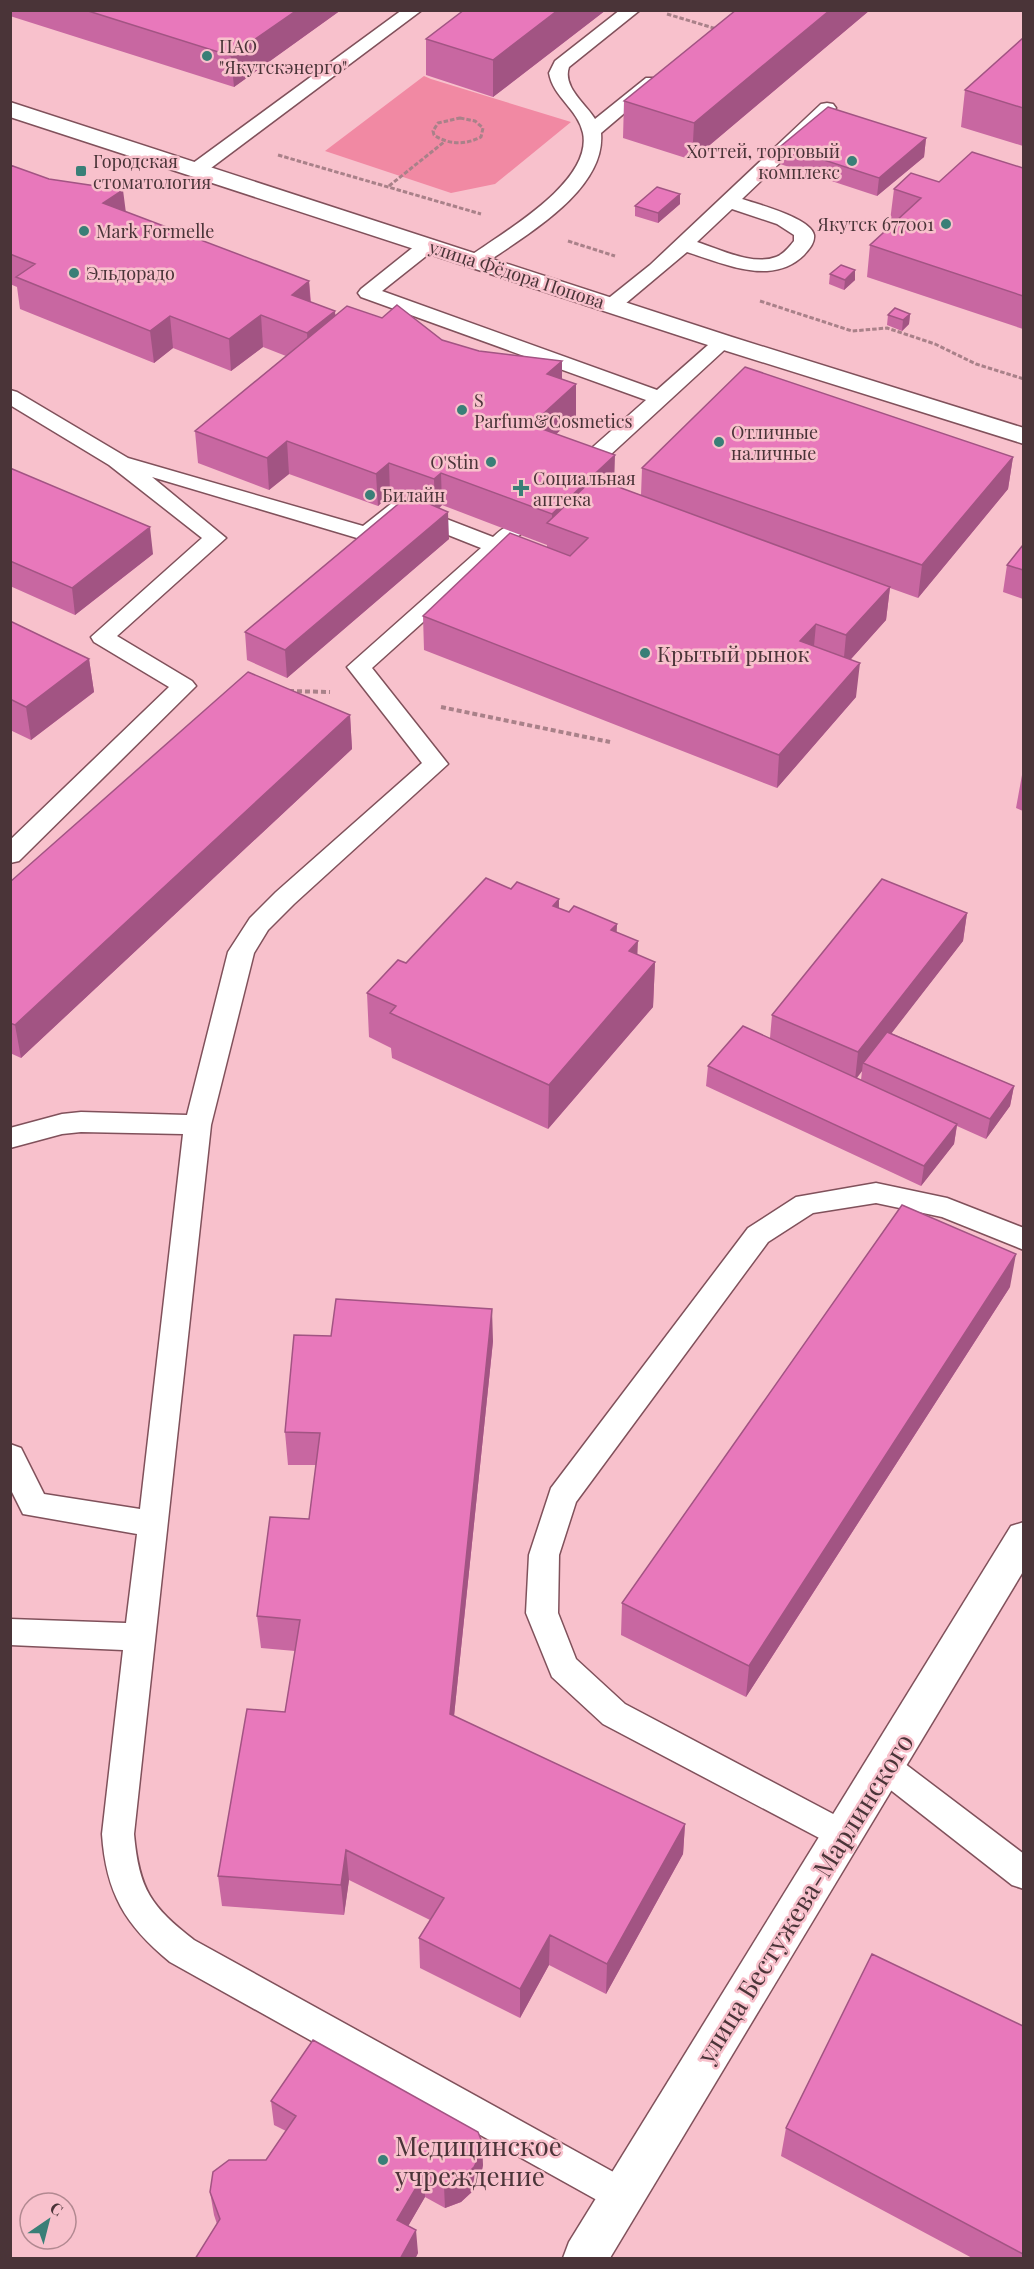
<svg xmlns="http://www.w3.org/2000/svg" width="1034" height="2269" font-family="'Playfair Display',serif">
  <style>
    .green { fill: #f189a3 }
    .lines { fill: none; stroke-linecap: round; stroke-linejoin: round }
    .lane-casing { stroke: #80515b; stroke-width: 3 }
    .street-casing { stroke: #80515b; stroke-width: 3 }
    .secondary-casing { stroke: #80515b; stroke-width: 3 }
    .path-far1 { stroke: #a98189; stroke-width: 3; stroke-dasharray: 4.5 2; stroke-linecap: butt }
    .path { stroke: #a98189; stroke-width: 4; stroke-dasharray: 5 3; stroke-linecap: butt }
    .lane { fill: #fff; fill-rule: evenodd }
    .street { fill: #fff; fill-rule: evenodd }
    .secondary { fill: #fff; fill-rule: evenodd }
    .wall { fill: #c867a1; fill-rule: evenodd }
    .shaded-wall { fill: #a25483 }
    .building { fill: #e878bb; stroke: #a25483; stroke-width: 1.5 }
    .poi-dot { fill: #397f77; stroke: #f8c1cc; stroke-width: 2 }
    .labels { text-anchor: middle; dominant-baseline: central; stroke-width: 5; stroke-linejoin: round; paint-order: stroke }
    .far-poi-label { font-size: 18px; fill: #4a3438; stroke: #f8c1cc; text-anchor: start }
    .far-street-label { font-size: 18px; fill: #4a3438; stroke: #f8c1cc }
    .poi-label { font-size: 21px; fill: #4a3438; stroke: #f8c1cc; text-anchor: start }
    .near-street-label { font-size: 26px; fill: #4a3438; stroke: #f8c1cc }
    .near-poi-label { font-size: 26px; fill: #4a3438; stroke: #f8c1cc; text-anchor: start }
  </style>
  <rect width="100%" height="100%" fill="#f8c1cc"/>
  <path class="green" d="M424,76L431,79L571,122L495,184L451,193L325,151Z"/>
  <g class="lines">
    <g class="lane-casing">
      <path id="lane" d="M402,10H422L203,174H189L187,170L189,166Z
        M620,10H640L569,67C562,87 586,104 595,119L646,78H658L661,82L601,133C606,191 524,236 483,265H469L466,261L469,257C503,232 593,182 583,133C578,109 553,97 549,73L555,61Z
        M827,103L833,104L836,108L833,112L742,199C757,204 811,218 814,235C815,243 809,249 804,255C794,265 781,270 767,271C740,272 712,260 687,252L619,309H605L602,305L605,301L650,265L821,104ZM732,209L777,224L794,235V241C789,247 784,254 776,257C753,266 719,249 697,242Z
        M428,239L435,241L438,245L435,249L382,291L657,390L716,338H730L733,342L584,479L576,480L568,479L565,474L568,469L646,400L361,297L358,293L361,289L421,241Z
        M10,390L17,392L128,458L363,526L392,503L400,501L493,537C502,529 507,524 520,527L523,532L372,668L448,764L294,904L268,930L254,953L211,1125L134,1834C139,1890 151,1906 194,1940L635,2184L640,2196L635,2208L622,2214L170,1962C125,1925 106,1893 102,1834L123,1650L10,1645V1619L126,1623L137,1534L23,1514L10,1488V1444L21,1448L44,1494L140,1509L183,1134L81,1132L62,1134L10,1148V1128L62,1114L81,1112L187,1115L228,952L250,918L276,892L422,763L347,667L481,548L403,517L375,539L367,541L152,477L226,538L117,636L192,681L196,686L19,861L10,863V840L169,687L94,642L91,637L202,538L109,465L10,405Z
        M876,1183L947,1198L1024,1228V1250L942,1217L876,1203L813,1213L768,1242L576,1502L559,1555L558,1613L576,1659L625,1704L854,1825L858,1835L854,1845L842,1850L603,1724L552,1677L526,1613L529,1555L551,1488L748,1228L796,1197Z
        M885,1753L896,1757L1024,1854V1889L1012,1885L874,1777L869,1767L874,1757Z"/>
    </g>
    <g class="street-casing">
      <path id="street" d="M1024,1522V1570L610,2258H563L569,2242L1011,1526Z"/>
    </g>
    <g class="secondary-casing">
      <path id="secondary" d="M10,102L732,337L1024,428V444L714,347L10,117Z"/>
    </g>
    <path class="path-far1" d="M667,14L717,29
      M460,118L475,121L483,128L481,137C465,145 449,145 434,135L433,131L438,123Z
      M278,155L481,214
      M389,186L444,142
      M568,241L615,256
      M760,301L852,331L887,328L935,344L976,364L1024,379"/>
    <path class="path" d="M289,691L330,692
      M441,707L610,742"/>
    <use href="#lane" class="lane"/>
    <use href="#street" class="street"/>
    <use href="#secondary" class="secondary"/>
  </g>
  <path class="wall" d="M10,10H341L234,87L10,16Z
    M606,10L493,97L426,75V39Z
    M870,10L692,160L623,138L624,101Z
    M1023,38V146L961,127L965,90Z
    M926,138L924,157L877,196L780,164L781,146Z
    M10,165L126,212L309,281L311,302L336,315L442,340L479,351L562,361V379L576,384V416L556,434L614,486L641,495L642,468L1013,457L1008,489L918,598L890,588L886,620L850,660L856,697L777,788L424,650L423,616L547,547V545L442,505L439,508L449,539L287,678L247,660L245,632L403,500L390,495L378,506L289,474L269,490L198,463L195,431L286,356L263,347L231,371L173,348L154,363L20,309L17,287L10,284Z
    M1023,168V329L867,277L870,245L895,222L890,221L894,189Z
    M680,204L658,223L635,216V206Z
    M855,270V280L844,290L829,284L830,274Z
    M910,314L909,324L902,331L887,325L888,315Z
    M10,468L153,554L75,615L10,586Z
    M1023,545V599L1003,592L1007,565Z
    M10,621L89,659L94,692L31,740L10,730Z
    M350,715L352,749L21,1058L10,1053V882Z
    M1023,773V811L1016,808L1022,775Z
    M511,889L559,899V909L569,912L617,924L616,932L637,955L655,962L653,1007L548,1129L392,1058L391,1048L369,1037L367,993L406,963Z
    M967,913L963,941L891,1033L1014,1086L1010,1106L986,1139L957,1126L954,1144L921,1186L706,1086L708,1066L770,1038L772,1015ZM862,1071L861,1080L857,1078Z
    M1010,1287L746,1697L621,1635L622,1603Z
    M493,1341L454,1716L685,1824L683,1854L606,1994L549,1965L520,2018L420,1968L419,1938L430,1920L349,1880L344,1915L222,1906L218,1876L285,1712L295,1651L261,1648L257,1616L309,1519L316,1465H288L285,1432Z
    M1023,2026V2259H974L781,2156L786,2128Z
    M271,2101L483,2165L480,2180L474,2190L461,2202L445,2208L425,2197L408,2226L418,2253L415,2259H195L217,2224L214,2215L210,2192L266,2160L286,2131L274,2125Z"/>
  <path class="shaded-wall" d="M297,10H341L234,87L231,56Z
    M558,10H606L493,97V60Z
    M830,10H870L692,160L694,123Z
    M926,138L924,157L877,196L879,178Z
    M123,190L127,221L103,203Z
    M680,194V204L658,223V213Z
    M855,270V280L844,290L845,280Z
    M309,281L311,313L292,295Z
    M335,311L337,343L309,365L307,333Z
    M910,314L909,324L902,331L903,320Z
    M261,315L263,347L231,371L229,339Z
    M170,316L173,348L154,363L150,331Z
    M562,361V393L547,374Z
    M576,384V416L531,457V425Z
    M287,441L289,474L269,490L267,458Z
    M615,455L614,488L552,525V514Z
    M1013,457L1008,489L918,598L922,565Z
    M389,463L390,495L378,506L376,474Z
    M441,473L442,505L435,512L434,479Z
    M448,512L449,539L287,678L285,650Z
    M150,527L153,554L75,615L72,588Z
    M890,587L886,620L843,668L846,635Z
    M816,624L813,657L800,641Z
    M89,659L94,692L31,740L26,707Z
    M860,663L856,697L777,788L779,755Z
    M350,715L352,749L21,1058L15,1025Z
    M559,899L558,944L553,906Z
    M967,913L963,941L867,1065L863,1063L862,1071L855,1080L858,1052Z
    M617,924L615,968L611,930Z
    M638,941L636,984L655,962L653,1007L548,1129L549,1085L629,951Z
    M1014,1086L1010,1106L986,1139L990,1119Z
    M957,1124L954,1144L921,1186L924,1166Z
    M1016,1254L1010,1287L746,1697L749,1666Z
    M492,1309L493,1341L451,1745L450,1714Z
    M685,1824L683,1854L606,1994L607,1964Z
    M346,1850L349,1880L344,1915L341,1885Z
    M550,1935L549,1965L520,2018V1989Z
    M482,2142L483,2165L480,2180L474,2190L461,2202L445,2208L444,2186Z
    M424,2174L425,2197L399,2242L397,2220Z
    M416,2230L418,2253L415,2259H400Z"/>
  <path class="building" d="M85,10H297L231,56Z
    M464,10H558L493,60L426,39Z
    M736,10H830L694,123L624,101Z
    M1023,38V108L965,90Z
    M828,107L926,138L879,178L781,146Z
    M972,152L1023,168V296L870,245L921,198L894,189L911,173L939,182Z
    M10,165L49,179L123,190L103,203L309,281L292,295L335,311L307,333L261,315L229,339L170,316L150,331L16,277L35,264L10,254Z
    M657,187L680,194L658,213L635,206Z
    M841,265L855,270L845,280L830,274Z
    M397,305L442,340L479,351L562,361L547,374L576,384L531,425L615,455L552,514L441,473L434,479L389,463L376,474L287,441L267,458L195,431L347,306L382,318Z
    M895,308L910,314L903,320L888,315Z
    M745,367L1013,457L922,565L642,468Z
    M10,468L150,527L72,588L10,561Z
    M594,478L890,587L846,635L816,624L800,641L860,663L779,755L423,616L510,533L570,556L588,538L547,523Z
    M409,495L448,512L285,650L245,632Z
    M1023,545V570L1007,565Z
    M10,621L89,659L26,707L10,699Z
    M248,672L350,715L15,1025L10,1023V882Z
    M486,878L511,889L517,882L559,899L553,906L569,912L574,906L617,924L611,930L638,941L629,951L655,962L549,1085L390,1013L396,1006L367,993L398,960L406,963Z
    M882,879L967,913L858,1052L772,1015Z
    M743,1026L957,1124L924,1166L708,1066Z
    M887,1032L1014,1086L990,1119L863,1063Z
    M902,1205L1016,1254L749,1666L622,1603Z
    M336,1299L492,1309L450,1714L685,1824L607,1964L550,1935L520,1989L419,1938L444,1898L346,1850L341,1885L218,1876L247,1709L285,1712L300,1620L257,1616L270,1517L309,1519L320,1433L285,1432L294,1335L331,1336Z
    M872,1954L1023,2026V2254L786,2128Z
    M313,2040L478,2132L482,2142L479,2157L474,2167L461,2180L444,2186L424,2174L397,2220L416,2230L400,2259H195L220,2219L210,2192L213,2172L229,2160H266L296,2116L271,2101Z"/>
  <g class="poi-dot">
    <circle cx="207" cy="56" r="6"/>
    <circle cx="852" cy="161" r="6"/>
    <rect x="75" y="165" width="12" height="12" rx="3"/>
    <circle cx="946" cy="224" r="6"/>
    <circle cx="84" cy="231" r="6"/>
    <circle cx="74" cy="273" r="6"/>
    <circle cx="462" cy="410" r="6"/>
    <circle cx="719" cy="442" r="6"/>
    <circle cx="491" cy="462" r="6"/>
    <path d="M518 479h6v6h6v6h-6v6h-6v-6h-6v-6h6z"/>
    <circle cx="370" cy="495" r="6"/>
    <circle cx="645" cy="653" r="6"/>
    <circle cx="383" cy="2160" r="6"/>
  </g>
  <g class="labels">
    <g class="far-poi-label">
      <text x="219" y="46">ПАО<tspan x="219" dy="21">"Якутскэнерго"</tspan></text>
      <text x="840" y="151" text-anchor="end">Хоттей, торговый<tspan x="840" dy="21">комплекс</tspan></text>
      <text x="93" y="161">Городская<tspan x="93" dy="21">стоматология</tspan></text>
      <text x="934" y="224" text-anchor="end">Якутск 677001</text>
      <text x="96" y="231">Mark Formelle</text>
      <text x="86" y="273">Эльдорадо</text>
      <text x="474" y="400">S<tspan x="474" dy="21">Parfum&amp;Cosmetics</tspan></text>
      <text x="731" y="432">Отличные<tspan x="731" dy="21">наличные</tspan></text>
      <text x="479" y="462" text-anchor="end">O'Stin</text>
      <text x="533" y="478">Социальная<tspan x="533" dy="21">аптека</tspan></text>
      <text x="382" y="495">Билайн</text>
    </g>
    <g class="far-street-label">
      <text transform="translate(517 274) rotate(18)">улица Фёдора Попова</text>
    </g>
    <g class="poi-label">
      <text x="657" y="653">Крытый рынок</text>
    </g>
    <g class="near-street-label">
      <text transform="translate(804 1898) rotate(-58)">улица Бестужева-Марлинского</text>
    </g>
    <g class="near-poi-label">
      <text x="395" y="2145">Медицинское<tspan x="395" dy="30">учреждение</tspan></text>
    </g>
  </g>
  <rect width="1034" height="2269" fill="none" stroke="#4a3438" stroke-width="24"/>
  <g transform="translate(48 2221) rotate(35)"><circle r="28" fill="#f8c1cc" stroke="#b28991" stroke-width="1.5"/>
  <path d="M0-4.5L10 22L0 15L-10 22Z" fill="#397f77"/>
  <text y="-9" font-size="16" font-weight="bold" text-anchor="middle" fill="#4a3438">С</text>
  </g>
</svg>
